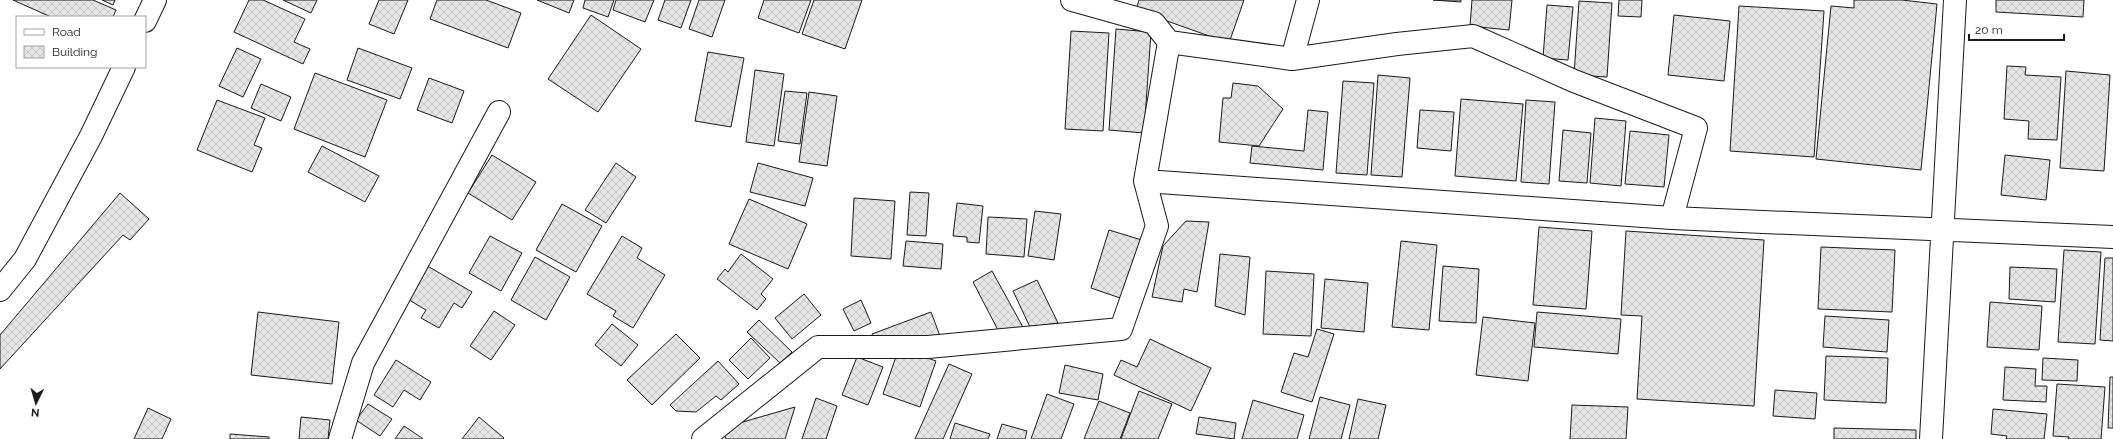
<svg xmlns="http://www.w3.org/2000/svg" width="2113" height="439" font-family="Raleway,sans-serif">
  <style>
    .building { fill: url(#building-cross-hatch); stroke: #1a1a1a }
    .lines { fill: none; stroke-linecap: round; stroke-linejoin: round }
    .minor-casing { stroke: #1a1a1a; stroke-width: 24 }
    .minor { stroke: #fff; stroke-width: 22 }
  </style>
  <defs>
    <pattern id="building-cross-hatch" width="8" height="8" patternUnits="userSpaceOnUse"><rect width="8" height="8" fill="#e6e6e6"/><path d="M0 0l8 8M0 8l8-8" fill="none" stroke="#c5c5c5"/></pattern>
  </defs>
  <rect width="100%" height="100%" fill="#fff"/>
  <path class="building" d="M13,0H93L116,10L113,17H51Z
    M102,0H115L113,5Z
    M249,0H263L305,19L294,42L310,49L303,64L234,32Z
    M283,0H317L311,13Z
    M379,0H408L394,34L369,24Z
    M437,0H486L521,13L508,48L430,19Z
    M537,0H574L569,13Z
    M585,0H614L608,17L583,8Z
    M616,0H654L645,22L613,10Z
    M665,0H691L681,28L658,20Z
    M699,0H725L712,37L689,29Z
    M764,0H811L799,33L758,18Z
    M814,0H862L845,49L802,34Z
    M1139,0H1244L1229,43L1136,10Z
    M1433,0H1461V2Z
    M1472,0H1512L1509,30L1470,26Z
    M1619,0H1642L1641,17L1618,16Z
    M1854,0H1902L1937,4L1921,170L1816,159L1831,6L1854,8Z
    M1996,0H2084L2083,17L1996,12Z
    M1579,1L1612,3L1607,77L1574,75Z
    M1547,5L1573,7L1568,60L1543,58Z
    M1739,6L1824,11L1814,157L1730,151Z
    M591,15L641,49L598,112L548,79Z
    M1674,15L1730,21L1724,81L1668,75Z
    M1116,29L1151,32L1144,133L1109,130Z
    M1071,31L1109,33L1103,131L1065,129Z
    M237,48L261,59L243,97L219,86Z
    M358,48L412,68L400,99L347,80Z
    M708,52L744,58L731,127L695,121Z
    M2007,66L2026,67L2025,75L2061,77L2057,140L2028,139L2029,121L2004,119Z
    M755,70L784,74L774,146L746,142Z
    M2066,71L2110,75L2104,171L2060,168Z
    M315,73L387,100L365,157L294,129Z
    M1378,75L1410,78L1402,177L1371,175Z
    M429,78L464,91L452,123L417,110Z
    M1343,81L1374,83L1367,175L1336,173Z
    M1233,83L1258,86L1283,109L1259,146L1219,142L1223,98H1231Z
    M261,84L291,97L281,121L251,108Z
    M785,91L807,93L800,144L778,141Z
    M809,92L837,96L827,166L799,162Z
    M1461,99L1523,104L1516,181L1455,176Z
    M217,100L265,118L254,145L262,148L252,172L197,150Z
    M1526,100L1555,102L1549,184L1521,182Z
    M1308,110L1328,112L1323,170L1250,163L1252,146L1304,151Z
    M1420,110L1454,112L1451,151L1417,148Z
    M1595,118L1626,121L1621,186L1590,183Z
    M1563,130L1591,133L1587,183L1559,181Z
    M1630,131L1669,135L1664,187L1625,184Z
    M322,146L379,176L365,202L308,172Z
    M492,155L536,182L512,220L468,193Z
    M2005,155L2050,160L2046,200L2001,195Z
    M616,163L636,177L606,223L585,210Z
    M758,163L813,178L805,206L750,192Z
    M910,192L929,193L926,236L907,235Z
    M120,193L149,219L130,240L123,235L0,369V335Z
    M854,198L895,201L891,259L851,256Z
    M749,199L807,224L788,269L729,244Z
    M957,203L983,206L979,243L967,242V237L953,236Z
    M562,204L602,226L576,272L536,250Z
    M1035,211L1061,214L1054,260L1028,256Z
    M988,217L1027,219L1024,257L986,254Z
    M1186,221L1209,222L1197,292L1184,289L1182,302L1152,297L1163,246Z
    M1539,227L1592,231L1586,309L1533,305Z
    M1109,230L1145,241L1126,300L1091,288Z
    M1626,231L1764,240L1754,406L1637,399L1642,316L1621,315Z
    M490,236L522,253L501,291L469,273Z
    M622,236L642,248L637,258L665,275L633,328L613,316L616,311L587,294Z
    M906,241L943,244L941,269L903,266Z
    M1401,241L1437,245L1429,330L1392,327Z
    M1821,247L1895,250L1892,312L1818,309Z
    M2064,250L2101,252L2095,344L2058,342Z
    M741,254L773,279L761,294L766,299L757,310L717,279L725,269L728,272Z
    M1220,254L1250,257L1245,315L1215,306Z
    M535,257L570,277L546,320L511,300Z
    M2105,258H2113V341L2100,340Z
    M424,264L472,292L462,308L454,303L439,328L421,318L426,310L404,297Z
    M1443,266L1479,269L1476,323L1439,321Z
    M2010,267L2057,269L2055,302L2009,299Z
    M992,271L1024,329L999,332L973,282Z
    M1266,271L1314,274L1311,336L1263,334Z
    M1325,279L1368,283L1364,332L1321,328Z
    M1037,280L1058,323L1030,327L1013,291Z
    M804,294L821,315L792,339L775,318Z
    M861,300L871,323L854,331L843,309Z
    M1990,302L2042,306L2039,350L1987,347Z
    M494,311L515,325L491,360L470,346Z
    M258,312L339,322L332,384L251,375Z
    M931,312L940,336L875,342L872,334Z
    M1537,312L1621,319L1618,354L1534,347Z
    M1825,316L1889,320L1887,352L1823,347Z
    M1483,317L1535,323L1528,381L1476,375Z
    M759,320L792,352L780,363L747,332Z
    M612,324L638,345L621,366L595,345Z
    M1317,329L1334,334L1312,402L1281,392L1294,353L1308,357Z
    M676,334L700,358L652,405L627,380Z
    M751,338L770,358L748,379L729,360Z
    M1150,339L1211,368L1191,411L1114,375L1121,360L1137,367Z
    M899,348L936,361L920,407L883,394Z
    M1826,356L1888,358L1886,403L1824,400Z
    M857,357L883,367L868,405L842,395Z
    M2043,358L2078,360L2077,381L2042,380Z
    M396,360L431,382L420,400L404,390L393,407L374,395Z
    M718,361L739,384L721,400L716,396L696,412L676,411L670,405Z
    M949,364L972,374L943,439H915Z
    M1065,365L1103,374L1098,400L1059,393Z
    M2005,367L2036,369L2035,386H2047L2046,402L2003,400Z
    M2110,377H2113V428H2108Z
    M2057,384L2105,387L2101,439H2068L2069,437L2053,436Z
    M1775,390L1817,393L1815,419L1773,416Z
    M1139,391L1172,404L1158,439H1121Z
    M1047,394L1074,404L1061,439H1031Z
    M1320,397L1350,405L1341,439H1309Z
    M816,398L837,406L826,439H802Z
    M1358,399L1386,405L1378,439H1349Z
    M1253,400L1304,415L1297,439H1242Z
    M1099,401L1130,413L1120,439H1084Z
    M368,404L392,419L380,436L356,420Z
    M1572,405L1628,407L1626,439H1570Z
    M795,407L785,439H726L722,428Z
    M148,408L171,419L162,439H134Z
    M1993,409L2047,414L2044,439H2006L2007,436L1991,434Z
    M301,417L330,420L328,439H299Z
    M479,417L504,438L503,439H462Z
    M1199,417L1236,423L1234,439L1196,434Z
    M955,423L990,434L988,439H950Z
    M1002,424L1027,431L1025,439H997Z
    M404,426L422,438V439H395Z
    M1834,428L1916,430V439H1834Z
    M230,434L269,437V439H230Z"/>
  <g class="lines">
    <g class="minor-casing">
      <path id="minor" d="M1072,0L1154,23L1169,42
        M145,21L155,0
        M1292,59L1397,44L1473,36L1574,81L1696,128L1672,218
        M1145,181L1672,218L2113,237
        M0,290L25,259L91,136L124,67
        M340,439L363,363L499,112
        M703,439L818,347H928L1121,329L1157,226L1145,181L1169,42L1292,59L1308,0
        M1931,439L1955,0"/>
    </g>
    <use href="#minor" class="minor"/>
  </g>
  <rect x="16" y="16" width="130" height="52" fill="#ffffff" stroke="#a3a3a3"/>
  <rect x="24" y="29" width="20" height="6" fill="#ffffff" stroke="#a3a3a3"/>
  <text x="52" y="36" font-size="12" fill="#1a1a1a">Road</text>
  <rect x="24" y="46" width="20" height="12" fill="url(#building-cross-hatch)" stroke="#a3a3a3"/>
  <text x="52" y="56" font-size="12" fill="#1a1a1a">Building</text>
  <g transform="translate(36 403) rotate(185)" stroke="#ffffff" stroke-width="3" paint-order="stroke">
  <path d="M0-3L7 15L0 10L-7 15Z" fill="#1a1a1a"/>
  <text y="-6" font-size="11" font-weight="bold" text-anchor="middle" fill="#1a1a1a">N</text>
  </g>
  <path d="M1969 34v6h95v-6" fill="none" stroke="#1a1a1a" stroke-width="2"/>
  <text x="1975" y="34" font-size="12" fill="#1a1a1a" stroke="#ffffff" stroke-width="3" paint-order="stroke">20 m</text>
</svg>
